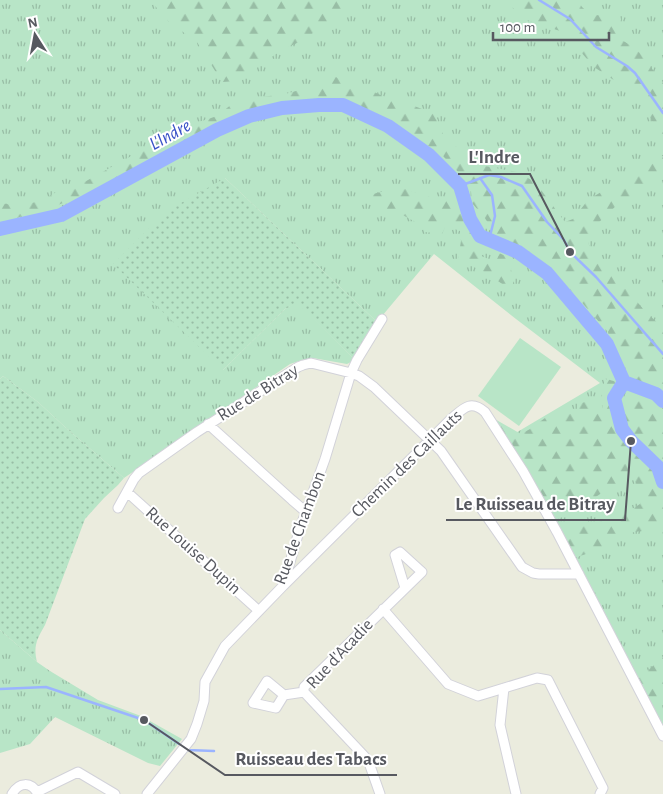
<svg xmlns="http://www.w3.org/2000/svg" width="663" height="794" font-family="'Alegreya Sans',sans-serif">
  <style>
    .grass { fill: url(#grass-tufts) }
    .forest { fill: url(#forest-firs) }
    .garden { fill: url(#garden-dots) }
    .pitch { fill: #b8e5c7 }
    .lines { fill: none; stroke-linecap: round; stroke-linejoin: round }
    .stream { stroke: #9bb4ff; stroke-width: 2.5 }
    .river { stroke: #9bb4ff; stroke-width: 14 }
    .minor-casing { stroke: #d2d2d9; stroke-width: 11 }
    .minor { stroke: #fff; stroke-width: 9 }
    .labels { text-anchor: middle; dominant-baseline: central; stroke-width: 4; stroke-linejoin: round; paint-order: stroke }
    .street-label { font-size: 18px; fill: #575960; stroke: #fff }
    .water-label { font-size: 19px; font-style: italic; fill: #3951c7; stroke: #fff }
    .leader { fill: none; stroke: #575960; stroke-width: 2 }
    .callout-dot { fill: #575960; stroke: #fff; stroke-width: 2 }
    .callout-label { font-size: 19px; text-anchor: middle; font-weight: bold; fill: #575960; stroke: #fff; stroke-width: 4; stroke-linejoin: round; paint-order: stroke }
  </style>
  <defs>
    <pattern id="grass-tufts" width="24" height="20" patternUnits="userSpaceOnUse" patternTransform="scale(1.25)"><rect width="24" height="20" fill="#b8e5c7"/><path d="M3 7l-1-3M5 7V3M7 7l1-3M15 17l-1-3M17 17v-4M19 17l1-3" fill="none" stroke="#98bda5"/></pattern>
    <pattern id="forest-firs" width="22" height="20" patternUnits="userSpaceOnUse" patternTransform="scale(1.25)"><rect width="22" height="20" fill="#b8e5c7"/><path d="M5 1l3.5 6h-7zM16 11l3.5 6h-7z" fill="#98bda5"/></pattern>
    <pattern id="garden-dots" width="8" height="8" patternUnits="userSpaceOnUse" patternTransform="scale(1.25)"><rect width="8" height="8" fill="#b8e5c7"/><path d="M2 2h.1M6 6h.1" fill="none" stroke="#98bda5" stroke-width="1.8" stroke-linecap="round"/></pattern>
  </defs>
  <rect width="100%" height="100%" fill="#ebecde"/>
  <path class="grass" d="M0,0H663V727L560,527L507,438L600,383L516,319L434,254L377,322L225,178L223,370L285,309L297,302L355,360L347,364L313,358L302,360L290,364L124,478L65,427L38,402L3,376L0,379Z
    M0,630L37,662L50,671L98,700L141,716L182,739L160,766L148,763L55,717L30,744L0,753Z"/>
  <path class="forest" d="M150,0H356L348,11L299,42L280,51L238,81L222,82L197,42L169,22Z
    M501,0H578L582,7L592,16L605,14L617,9L622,22L620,27V39L630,45L639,52L663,83V137L657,132L644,103L629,90L594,67L580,51L566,33L527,20L508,4Z
    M336,77L352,87L372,91L391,100L409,104L435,114L441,128L444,138L461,150L473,162L485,166L517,172L535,182L565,222L573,219L588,200L606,189L619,184L632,172L663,156V177L619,203L593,228L588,239L590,251L607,268L646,312L663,328V534L660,529L634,532L595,551L574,558L556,524L567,522L592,524L621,516L640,504L644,493L634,480L612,486L572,513L553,521L493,418L521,434L530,429L545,418L566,412L577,416L578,404L588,401L596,409L603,412L601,394L605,379L618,382L624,399L636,402L637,379L608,332L569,288L543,262L513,246L496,234L484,217L472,203L471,191L461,175L443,156L418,139L369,112L336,100H295L260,107L216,126L113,185L41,211L25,215L0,224V203L20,206L43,200L63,188L79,185L153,144L196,123L217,116L237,100L285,94L318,85L326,79Z
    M399,187L433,198L455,201L465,214L470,231L477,243L481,256L496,262L499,253L512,259L511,270L515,279L510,289L481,270L458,259L461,241L460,231L452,228L451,223L446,225L442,234L425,232L421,225L399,213L381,207L373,197V194Z
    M663,657V705L654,710L637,680Z"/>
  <path class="garden" d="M225,178L377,322L355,360L297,303L285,309L223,370L113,264L147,230L174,207Z
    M3,376L38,402L65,427L124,478L118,485L104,498L85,519L45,625C37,639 33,646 37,662L0,630V379Z"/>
  <path class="pitch" d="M520,338L561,367L519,426L478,396Z"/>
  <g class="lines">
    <path class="stream" d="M539,0L570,19L596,47L627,66L635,73L663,113
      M480,178L492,195L495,216L489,240
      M460,186L489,175L501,177L522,186L547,222L564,240L570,252L596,277L663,354
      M0,689L46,687L144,720L188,750L214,751"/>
    <path class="river" d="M0,229L61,215L217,130L249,116L282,108L319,105H343L388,126L429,155L460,186L470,219L480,236L518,252L547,273L607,344L624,382L656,394L663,401
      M624,382L614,398L622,429L631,441L658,467L663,482"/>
    <g class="minor-casing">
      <path id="minor" d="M208,424L292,500L306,512
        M127,492L259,611
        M118,508L134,479L139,473L197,432L298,367L303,365L311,363L351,373L359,376L374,387L441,451L522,567L533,573L539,574H579
        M283,586L451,419C463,409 470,399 485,412L523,471L557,532L663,736
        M383,609L448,684L478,696L537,678L548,680L603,788L600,794
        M504,688L500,725L516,794
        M284,695L276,708L253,703L267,681L284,695L304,692
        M37,792L78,772L115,794
        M12,794C19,782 31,781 38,794
        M147,794L191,739L197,724L204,701L205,682L225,646L283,586L300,528L325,459L351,373L357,360L382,319
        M380,794L368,760L304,692V687L422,572L400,552L395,555L405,588"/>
    </g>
    <use href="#minor" class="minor"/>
  </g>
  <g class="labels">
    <g class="street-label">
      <text transform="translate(258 393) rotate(-32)">Rue de Bitray</text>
      <text transform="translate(407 464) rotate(-44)">Chemin des Caillauts</text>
      <text transform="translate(300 528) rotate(-70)">Rue de Chambon</text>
      <text transform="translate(193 551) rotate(42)">Rue Louise Dupin</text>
      <text transform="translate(340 654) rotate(-47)">Rue d'Acadie</text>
    </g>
    <g class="water-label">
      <text transform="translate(170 135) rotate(-29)">L'Indre</text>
    </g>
  </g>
  <path class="leader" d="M570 252L530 174H458M631 441L625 520H446M144 720L225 775H397"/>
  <g class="callout-dot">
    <circle cx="570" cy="252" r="5"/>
    <circle cx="631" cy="441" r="5"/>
    <circle cx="144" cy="720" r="5"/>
  </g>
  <g class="callout-label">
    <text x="494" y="163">L'Indre</text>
    <text x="535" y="510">Le Ruisseau de Bitray</text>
    <text x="311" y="765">Ruisseau des Tabacs</text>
  </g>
  <g transform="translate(35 35) rotate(349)" stroke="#ffffff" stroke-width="4" paint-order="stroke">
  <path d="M0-4L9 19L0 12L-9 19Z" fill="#575960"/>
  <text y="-8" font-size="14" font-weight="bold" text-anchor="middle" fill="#575960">N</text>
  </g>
  <path d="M493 32v8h116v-8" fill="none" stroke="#575960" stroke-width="2.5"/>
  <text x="500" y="32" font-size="15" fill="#575960" stroke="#ffffff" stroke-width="4" paint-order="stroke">100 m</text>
</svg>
